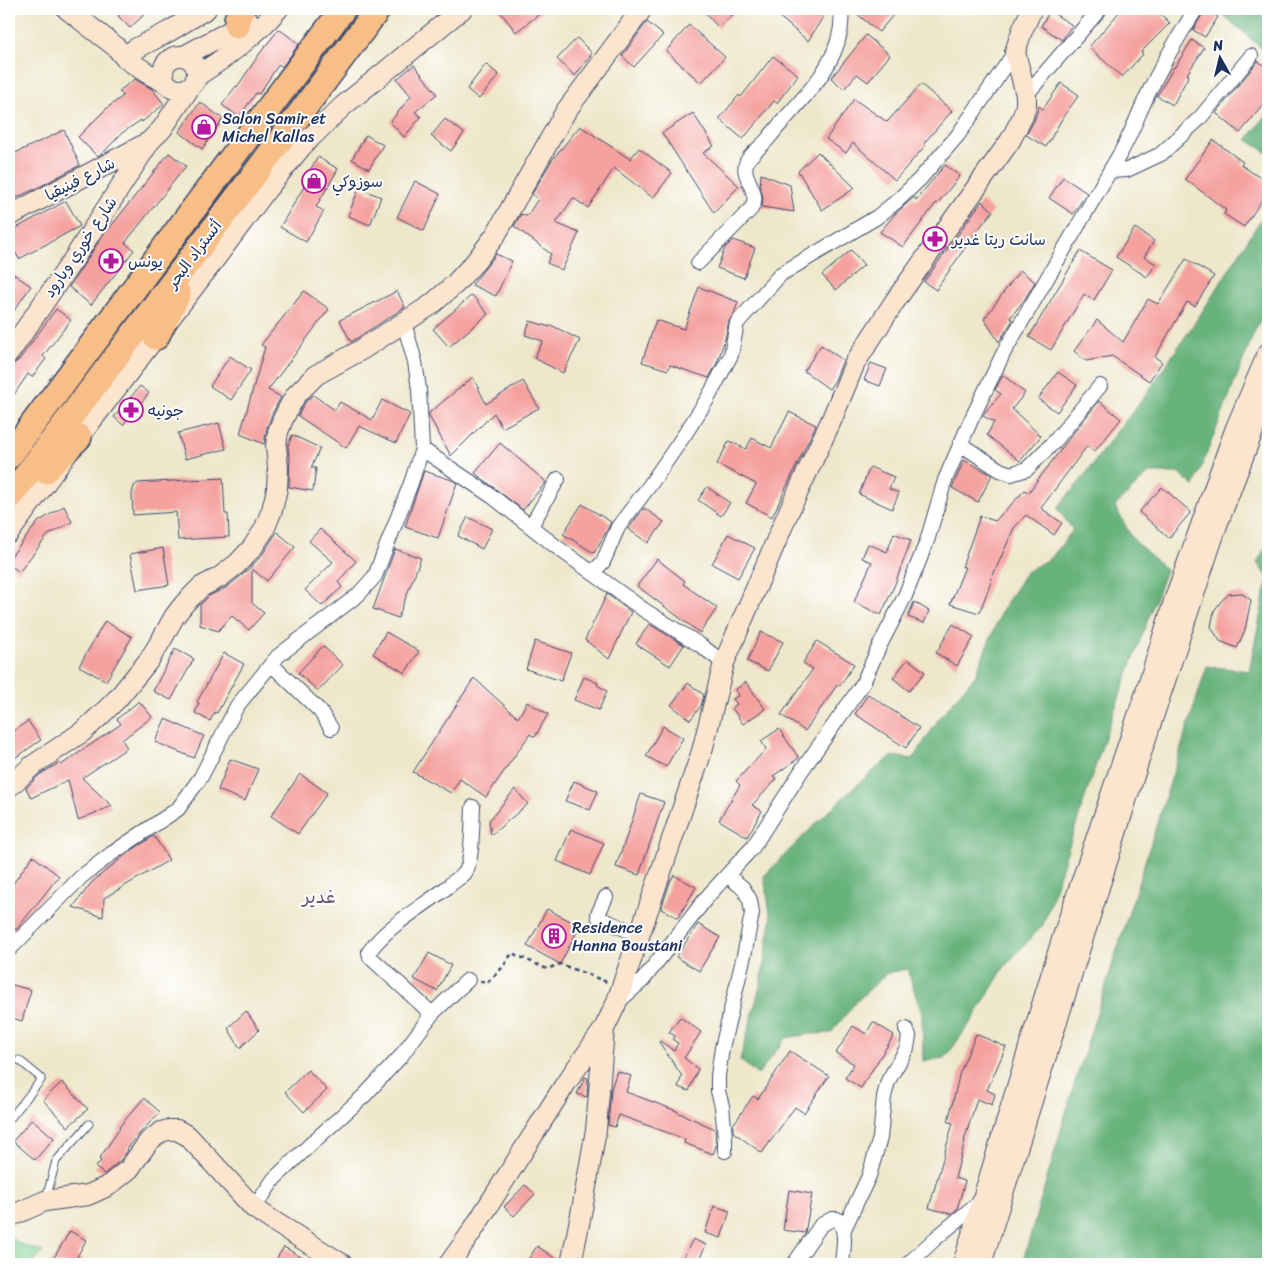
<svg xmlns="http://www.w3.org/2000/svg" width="1277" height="1273" font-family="Sriracha,'Playpen Sans Arabic',sans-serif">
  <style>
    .green { fill: #80d192; stroke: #4e8078 }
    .forest { fill: #68b37c; stroke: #42716d }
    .building { fill: #f4a19f }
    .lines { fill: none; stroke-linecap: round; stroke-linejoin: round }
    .lane-casing { stroke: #3b4b6e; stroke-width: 9 }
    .street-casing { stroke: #3b4b6e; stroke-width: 16 }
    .secondary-casing { stroke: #3b4b6e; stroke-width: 22 }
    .highway-casing { stroke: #3b4b6e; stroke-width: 28 }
    .path { stroke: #3b4b6e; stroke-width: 2.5; stroke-dasharray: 4 4; stroke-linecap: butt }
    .lane { stroke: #fff; stroke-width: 7 }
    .street { stroke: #fff; stroke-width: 14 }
    .secondary { stroke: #fce5cf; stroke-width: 20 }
    .highway { stroke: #f7be87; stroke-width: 25 }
    .labels { text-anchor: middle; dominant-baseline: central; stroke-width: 4; stroke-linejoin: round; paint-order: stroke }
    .poi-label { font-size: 16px; fill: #1b2f5e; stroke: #fff; text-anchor: start }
    .street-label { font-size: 16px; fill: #1b2f5e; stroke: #fff }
    .quarter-label { font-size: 19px; fill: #675775; stroke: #fff }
  </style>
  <rect width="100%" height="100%" fill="#fff"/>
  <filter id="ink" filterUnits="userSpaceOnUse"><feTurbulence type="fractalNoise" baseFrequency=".02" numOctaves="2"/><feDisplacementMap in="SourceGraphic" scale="10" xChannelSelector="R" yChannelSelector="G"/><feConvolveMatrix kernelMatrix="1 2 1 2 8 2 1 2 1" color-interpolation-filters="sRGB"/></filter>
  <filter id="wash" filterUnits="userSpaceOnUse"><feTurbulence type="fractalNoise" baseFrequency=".0096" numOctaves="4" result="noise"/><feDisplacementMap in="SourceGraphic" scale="20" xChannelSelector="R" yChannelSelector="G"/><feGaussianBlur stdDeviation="1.12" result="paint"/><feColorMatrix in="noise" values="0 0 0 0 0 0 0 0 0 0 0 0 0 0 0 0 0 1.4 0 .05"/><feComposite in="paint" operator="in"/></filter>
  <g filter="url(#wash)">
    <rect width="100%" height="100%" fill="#eee7cb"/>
    <path class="green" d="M9,1237L20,1244L43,1252L32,1264L17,1260L11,1264H9Z"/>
    <path class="forest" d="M1217,9H1268V54Z
      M1268,113V153L1247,140Z
      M1268,208V305L1255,330L1194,486L1178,473H1149L1115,506L1132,538L1166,570L1107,731L1043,925L1005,966L973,1019L945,1058L923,1061L922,1014L907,969L887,973L856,1002L831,1033L810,1034L786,1038L758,1075L740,1060L761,983L771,920L764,876C805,835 845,792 892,756L913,759L940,717L975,676L1001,612L1026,572L1052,557L1073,530L1057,508L1082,479L1114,435L1143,399L1204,309Z
      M1268,543V1264H1022L1075,1082L1207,666L1249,671L1268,577L1257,563Z"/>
    <g id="blocks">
      <path class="building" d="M126,9H150L130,28L118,16Z
        M498,9H546L516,32Z
        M702,9H739L718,27Z
        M770,9H828L808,41Z
        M851,9H898L879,32Z
        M1122,9H1155L1170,23L1141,52L1143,54L1122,77L1089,47Z
        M1205,10H1207L1218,17L1205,37L1193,30Z
        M1050,11L1072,25L1062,40L1041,26Z
        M647,22L663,35L634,67L622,56Z
        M689,25L725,57L701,83L666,51Z
        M279,29L299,44L282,67L279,64L259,94L256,93L239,117L222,105L236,86L237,87L260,53Z
        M866,35L890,55L868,82L857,74L844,89L831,78Z
        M577,38L592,53L575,76L557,59Z
        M1192,40L1204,48L1187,74L1189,75L1173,105L1157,96L1174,67H1175Z
        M773,56L798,75L777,103L774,101L743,139L719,119L739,95L741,97Z
        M1258,61L1268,69V99L1240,133L1216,113Z
        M486,64L499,75L479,99L467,89Z
        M414,65L437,94L415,112L421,117L404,137L390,122L411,96L397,79Z
        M135,79L152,89L164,104L142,122L141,120L122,133L103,153L97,156L78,137L107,108L123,96L119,91Z
        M1061,83L1079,95L1063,117L1046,147L1026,135L1034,121L1039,106L1043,109Z
        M921,84L952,111L924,143L926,145L895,180L853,143L846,153L826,139L854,99L887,122Z
        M200,102L223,119L202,149L179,132Z
        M693,113L714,146L703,153L739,186L714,213L662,133Z
        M445,119L464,133L451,151L431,136Z
        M580,126L630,159L639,148L672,173L653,198L614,168L588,208L573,198L556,223L579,233L562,270L547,263L551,254L514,226L521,214L527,216L538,199L532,194L552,160Z
        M64,130L80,165L39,187L9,201V156Z
        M366,135L383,145L369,169L352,159Z
        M1213,140L1243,162L1241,165L1268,183V191L1244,227L1224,214L1226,210L1185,179Z
        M818,152L855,188L822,210L798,171Z
        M169,153L186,166L125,243L134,250L91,305L69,287L107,229L108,230Z
        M318,157L338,169L316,207L324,211L306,242L280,227L305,185L302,183Z
        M945,165L960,176L937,204L936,203L903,247L880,232L894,215L914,197L916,200Z
        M761,174L790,185L794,212L762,207L763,197L760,186Z
        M1063,177L1087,193L1073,214L1049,198Z
        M415,181L440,194L424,231L397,217Z
        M359,188L381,197L370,225L348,216Z
        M66,201L80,226L19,259L9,240V232Z
        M982,201L993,211L973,236L936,290L924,282Z
        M1135,228L1154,241L1144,257L1156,264L1147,277L1116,257Z
        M733,240L755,248L744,278L717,268L725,248Z
        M851,250L864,265L836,290L822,275Z
        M1080,251L1112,270L1094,300L1084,294L1051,350L1029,337Z
        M496,254L512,261L496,296L472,285Z
        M1186,259L1214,276L1195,306L1187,302L1155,357L1162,362L1149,381L1112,356L1086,361L1074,351L1097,320L1123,342L1148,299L1158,304Z
        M1020,270L1035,282L1025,299L1010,318L1013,320L999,342L984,319Z
        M9,271L31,286L9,318Z
        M699,287L738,302L734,314L729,321L725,339L717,363L709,378L670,365L668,370L642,362L656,320L684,329Z
        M304,291L329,309L268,390L281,397L272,414L267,428L264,444L240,434L265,347L261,345Z
        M397,291L405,307L351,342L340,320Z
        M472,295L488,314L449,347L433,329Z
        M56,309L71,320L43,356L46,359L32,377L28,374L9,402V369L13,364L19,360Z
        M530,321L550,327L551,325L580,340L563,373L534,358L543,341L525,335Z
        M821,345L843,360L835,380L829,389L804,371Z
        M230,356L251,370L231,400L210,386Z
        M871,363L887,369L880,386L864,380Z
        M1058,372L1077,385L1057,412L1038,399Z
        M1003,375L1025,393L1012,409L1041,436L1020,461L987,435L994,422L983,416L985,412L1001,394L995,390Z
        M473,377L486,404L523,381L539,408L502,428L494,413L451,456L429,416V413Z
        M140,386L149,393L123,425L114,417Z
        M313,395L335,410L340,402L372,420L382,400L410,414L396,443L359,426L346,448L298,416L305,402Z
        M1099,401L1121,419L1094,452L1087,446L1041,508L1062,523L1054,535L1026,515L1014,528L991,580H992L979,613L950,604L965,567H962L980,516L995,521L1025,490L1028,493L1074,432Z
        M789,412L816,425L772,517L746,503L756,484L717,464L729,441L746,449L752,438L771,448Z
        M219,423L226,449L185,459L178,433Z
        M292,435L320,448L311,468H316L313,491L289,487L290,456L289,455L288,446Z
        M500,443L546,482L523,510L475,473Z
        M964,460L992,475L978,502L952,488Z
        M870,467L894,477L889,489L899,493L892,509L859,494Z
        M424,471L452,480L457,483L438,538L405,527Z
        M223,478L225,514H228L229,537L178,540L176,512L133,515L132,494L134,486L138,483Z
        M707,487L730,503L721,516L698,500Z
        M1162,487L1191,512L1169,538L1139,512Z
        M582,504L611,522L605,534L594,553L563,534Z
        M64,506L72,522L48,535L19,572L9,564V559L38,522Z
        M644,508L664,522L648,543L628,529Z
        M468,517L492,529L482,549L458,536Z
        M320,529L356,561L338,582L342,587L322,606L305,590L333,562L309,541Z
        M277,532L295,547L267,581L252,569V603L264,613L249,630L232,616L218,631L200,625V605L209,596L227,587L246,572L262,555Z
        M894,533L911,540L895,584L881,615L854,602L872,562L862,558L868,544L887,552Z
        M728,534L755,548L738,578L712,564Z
        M163,548L169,585L137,590L130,554Z
        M395,549L421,558L398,618L373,609Z
        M657,559L685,581L683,584L717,608L700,633L637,586Z
        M1241,593L1251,600L1245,630L1237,648L1220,641L1211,627L1214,611L1222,600L1229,594Z
        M607,594L631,612L609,659L585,640Z
        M914,602L929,611L924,623L908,617Z
        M105,621L132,637L106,681L79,666Z
        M649,624L684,645L670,666L636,644Z
        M953,624L974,637L957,666L936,653Z
        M386,632L419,651L405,673L373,654Z
        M761,632L783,642L768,671L747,661Z
        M535,641L571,653L561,681L526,669Z
        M817,641L854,664L840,686L837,685L805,731L781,715L813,669L803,663Z
        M323,646L343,665L318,691L298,673Z
        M175,649L194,659L171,700L153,691Z
        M224,653L244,664L217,713L215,712L210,721L195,713L199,703L197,702Z
        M908,659L925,672L909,691L893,678Z
        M584,677L598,683L597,685L607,691L599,710L574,700Z
        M474,678L518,718L527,702L548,714L535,737L530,734L486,797L460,779L451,793L413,772Z
        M746,682L765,709L743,724L732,708L737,704L733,699L739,695L735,690Z
        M688,683L704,695L701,706L690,720L671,705Z
        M868,694L919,728L906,748L855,714Z
        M139,701L152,717L122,740L127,748L82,778L112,806L78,820L68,780L31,798L26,788L39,775L59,763L61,765L121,724L117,719Z
        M165,719L204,736L194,758L155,742Z
        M28,721L41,740L9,762V734Z
        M663,726L683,738L666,767L646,756Z
        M779,729L799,758L773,776L777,779L752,805L762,811L747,837L719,820L740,785L736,781L766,749L761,741Z
        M230,759L258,769L245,801L218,790Z
        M300,774L327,793L298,834L271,816Z
        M574,781L598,791L590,810L565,801Z
        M515,789L528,804L491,835L489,821Z
        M641,794L664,802L639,875L616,867Z
        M571,829L604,843L590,875L557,861Z
        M154,836L169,860L104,898L103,917L73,907L92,882L129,852Z
        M33,856L59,876L16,930L9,925V889Z
        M674,875L696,887L678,918L661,909L670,882Z
        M547,909L580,926L560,964L527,946Z
        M698,924L720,937L699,971L676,957Z
        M429,953L451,965L437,991L414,979Z
        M9,984L31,990L22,1021L9,1017Z
        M246,1011L259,1030L240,1048L228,1028Z
        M680,1017L701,1032L684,1058L698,1069L689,1091L678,1087L682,1076L659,1042L660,1041L674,1051L678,1043L673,1040L675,1036L669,1032Z
        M873,1022L894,1035L861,1088L845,1078L854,1064L836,1053L853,1026L866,1034Z
        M976,1034L1006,1047L987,1090L995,1094L992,1105L977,1099L964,1141H965L955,1178L965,1181L957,1209L951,1214L929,1208L953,1123L948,1122L960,1072Z
        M790,1051L829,1076L804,1113L795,1107L762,1153L733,1132V1125L753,1096L758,1099Z
        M308,1070L327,1090L304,1112L285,1092Z
        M617,1071L631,1076L626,1092L677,1111V1112L715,1129L716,1147L713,1154L684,1143L685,1139L619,1115L615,1127L608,1125L611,1089Z
        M585,1077L588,1078L587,1097L577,1094Z
        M62,1082L88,1109L68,1127L43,1100Z
        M144,1098L160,1112L139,1134L127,1149L128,1150L120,1161L104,1174L95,1167L101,1161L99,1159L120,1128L119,1127Z
        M32,1119L54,1138L35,1160L13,1141Z
        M525,1185L535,1194L514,1216L504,1207Z
        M789,1190L812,1194L805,1233L783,1230Z
        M714,1206L730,1211L721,1238L705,1233Z
        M70,1231L86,1240L77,1257L89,1264H50Z
        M693,1239L706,1245L697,1264H680Z
        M537,1246L559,1261V1264H525Z
        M284,1247L313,1264H273Z"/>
    </g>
  </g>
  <g filter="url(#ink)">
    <use href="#blocks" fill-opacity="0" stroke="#3b4b6e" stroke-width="1"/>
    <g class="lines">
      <g class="lane-casing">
        <path id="lane" d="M9,1120L41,1080V1078L19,1060
          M46,1199L56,1161L89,1124"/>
      </g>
      <g class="street-casing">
        <path id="street" d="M1026,95L1100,9
          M1110,171L1127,170L1161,154L1200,118L1251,56
          M698,263L751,209C752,207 754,204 754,202C757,188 740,175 747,161C750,155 763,145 768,139C794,105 832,76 840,32C842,24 841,16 842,9
          M960,444L1000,470L1011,474L1027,469L1055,441L1100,386
          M422,449L493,497L558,548L644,610L700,645L724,663
          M531,526L558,479
          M593,572L603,562L618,527L650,485L685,434L708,398L731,355L737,323L781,274L877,217L897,201L920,179L958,135L1015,52
          M271,664L320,711L331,728
          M606,897L598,914L599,918L639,935
          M9,950L81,877L111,854L178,809L201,777L237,706L278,656L358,595L375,576L411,483L422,449L419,389L415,362L404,323
          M617,1003L643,980L707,897L753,847L802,770L862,685L879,647L905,596L927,541L945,480L971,420L1004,352L1121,152C1131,134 1138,115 1147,96C1161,66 1178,37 1196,9
          M432,1014L370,957L369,952C387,925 425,906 450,885C454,881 461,877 465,873C473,861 472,822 473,807
          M725,1151V1137L722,1106L718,1091V1076L722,1048L745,951L752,913L750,900L743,888L727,875
          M254,1208L274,1179L314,1141L365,1095L401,1056L432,1014L456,991L468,980
          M844,1229L869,1176L880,1138L884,1097L888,1081L907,1048L909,1036L906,1029
          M794,1264L821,1225L832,1219H837C848,1228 843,1251 842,1264
          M908,1264L936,1238L983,1199"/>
      </g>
      <g class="secondary-casing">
        <path id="secondary" d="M67,9L116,47L125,58L147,73L166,83
          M163 73a17 17 0 1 1 34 0a17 17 0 1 1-34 0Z
          M184,56L249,21
          M125,58L135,49L168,32L206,9
          M197,76C227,57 255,36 278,9
          M9,216L149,142
          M9,353L73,260L150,141L162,129L190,87
          M9,533L79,437L209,267L267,189L302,146L343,106L462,9
          M9,787L32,766L82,732L101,715L118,698L149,660L162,639L174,617L184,604L201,587L220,577L237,564L252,548L264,530L272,510L277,489L278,468L276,446L278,432L283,419L289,407L296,395L316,375L361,350L431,305L455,284L476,261L495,236L566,111L642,9
          M9,1217L45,1201L88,1195L108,1186L129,1169L149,1141L161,1132L168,1130H177L188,1136L254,1208L273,1221L342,1264
          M449,1264L471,1233L566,1083L604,1029L616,1004L702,751L724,663L789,511L831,421L855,363L895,301L930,252L1010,141L1023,116L1026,105V95L1015,52L1022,31L1032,9
          M571,1264L583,1204L596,1130L604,1029
          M963,1264L1063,936L1145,695L1175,598L1235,430L1268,353
          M981,1264L1005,1187L1143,747L1217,525L1268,392"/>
      </g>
      <g class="highway-casing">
        <path id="highway" d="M237,26V19L242,9
          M156,337L178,294
          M9,456L343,9
          M45,471L79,437
          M9,498L261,166L378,9"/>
      </g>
      <path class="path" d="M480,981L488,982L503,967L512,953L547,969L560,964L607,982"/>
      <use href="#lane" class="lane"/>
      <use href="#street" class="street"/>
      <use href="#secondary" class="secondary"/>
      <use href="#highway" class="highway"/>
    </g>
  </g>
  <defs>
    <g id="shop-ring" transform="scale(1.25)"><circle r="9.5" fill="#fff" stroke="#b5179e" stroke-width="1.5"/><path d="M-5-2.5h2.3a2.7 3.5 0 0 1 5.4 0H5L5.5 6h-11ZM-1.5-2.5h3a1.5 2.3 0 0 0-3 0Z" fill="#b5179e"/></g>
    <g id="pharmacy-ring" transform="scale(1.25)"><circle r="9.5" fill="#fff" stroke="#b5179e" stroke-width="1.5"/><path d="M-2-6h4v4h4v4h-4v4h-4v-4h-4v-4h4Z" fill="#b5179e"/></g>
    <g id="building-ring" transform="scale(1.25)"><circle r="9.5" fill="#fff" stroke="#b5179e" stroke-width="1.5"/><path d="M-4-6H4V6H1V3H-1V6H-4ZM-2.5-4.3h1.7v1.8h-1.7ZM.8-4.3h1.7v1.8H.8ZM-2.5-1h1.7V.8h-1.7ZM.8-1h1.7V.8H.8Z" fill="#b5179e"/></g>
  </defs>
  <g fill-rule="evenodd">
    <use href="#shop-ring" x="204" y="127"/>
    <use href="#shop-ring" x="314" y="181"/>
    <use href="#pharmacy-ring" x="935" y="239"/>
    <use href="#pharmacy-ring" x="111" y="261"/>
    <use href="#pharmacy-ring" x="131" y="410"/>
    <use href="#building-ring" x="554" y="936"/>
  </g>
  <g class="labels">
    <g class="poi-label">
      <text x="222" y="118">Salon Samir et<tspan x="222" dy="18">Michel Kallas</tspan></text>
      <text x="332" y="181">سوزوكي</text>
      <text x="952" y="239">سانت ريتا غدير</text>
      <text x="128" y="261">يونس</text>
      <text x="148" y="410">جونيه</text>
      <text x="572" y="927">Residence<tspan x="572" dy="18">Hanna Boustani</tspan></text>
    </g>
    <g class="street-label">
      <text transform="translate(80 179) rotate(-27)">شارع فينيقيا</text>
      <text transform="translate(80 247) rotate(-56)">شارع خوري وبارود</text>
      <text transform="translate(194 254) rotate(-53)">أتستراد البحر</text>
    </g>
    <g class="quarter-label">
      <text x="319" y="896">غدير</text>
    </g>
  </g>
  <rect width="1277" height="1273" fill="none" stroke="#fff" stroke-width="30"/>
  <g transform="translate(1220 58) rotate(352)" stroke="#ffffff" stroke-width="4" paint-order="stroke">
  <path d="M0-4L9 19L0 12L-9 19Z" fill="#1b2f5e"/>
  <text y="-8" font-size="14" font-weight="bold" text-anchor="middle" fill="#1b2f5e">N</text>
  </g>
</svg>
